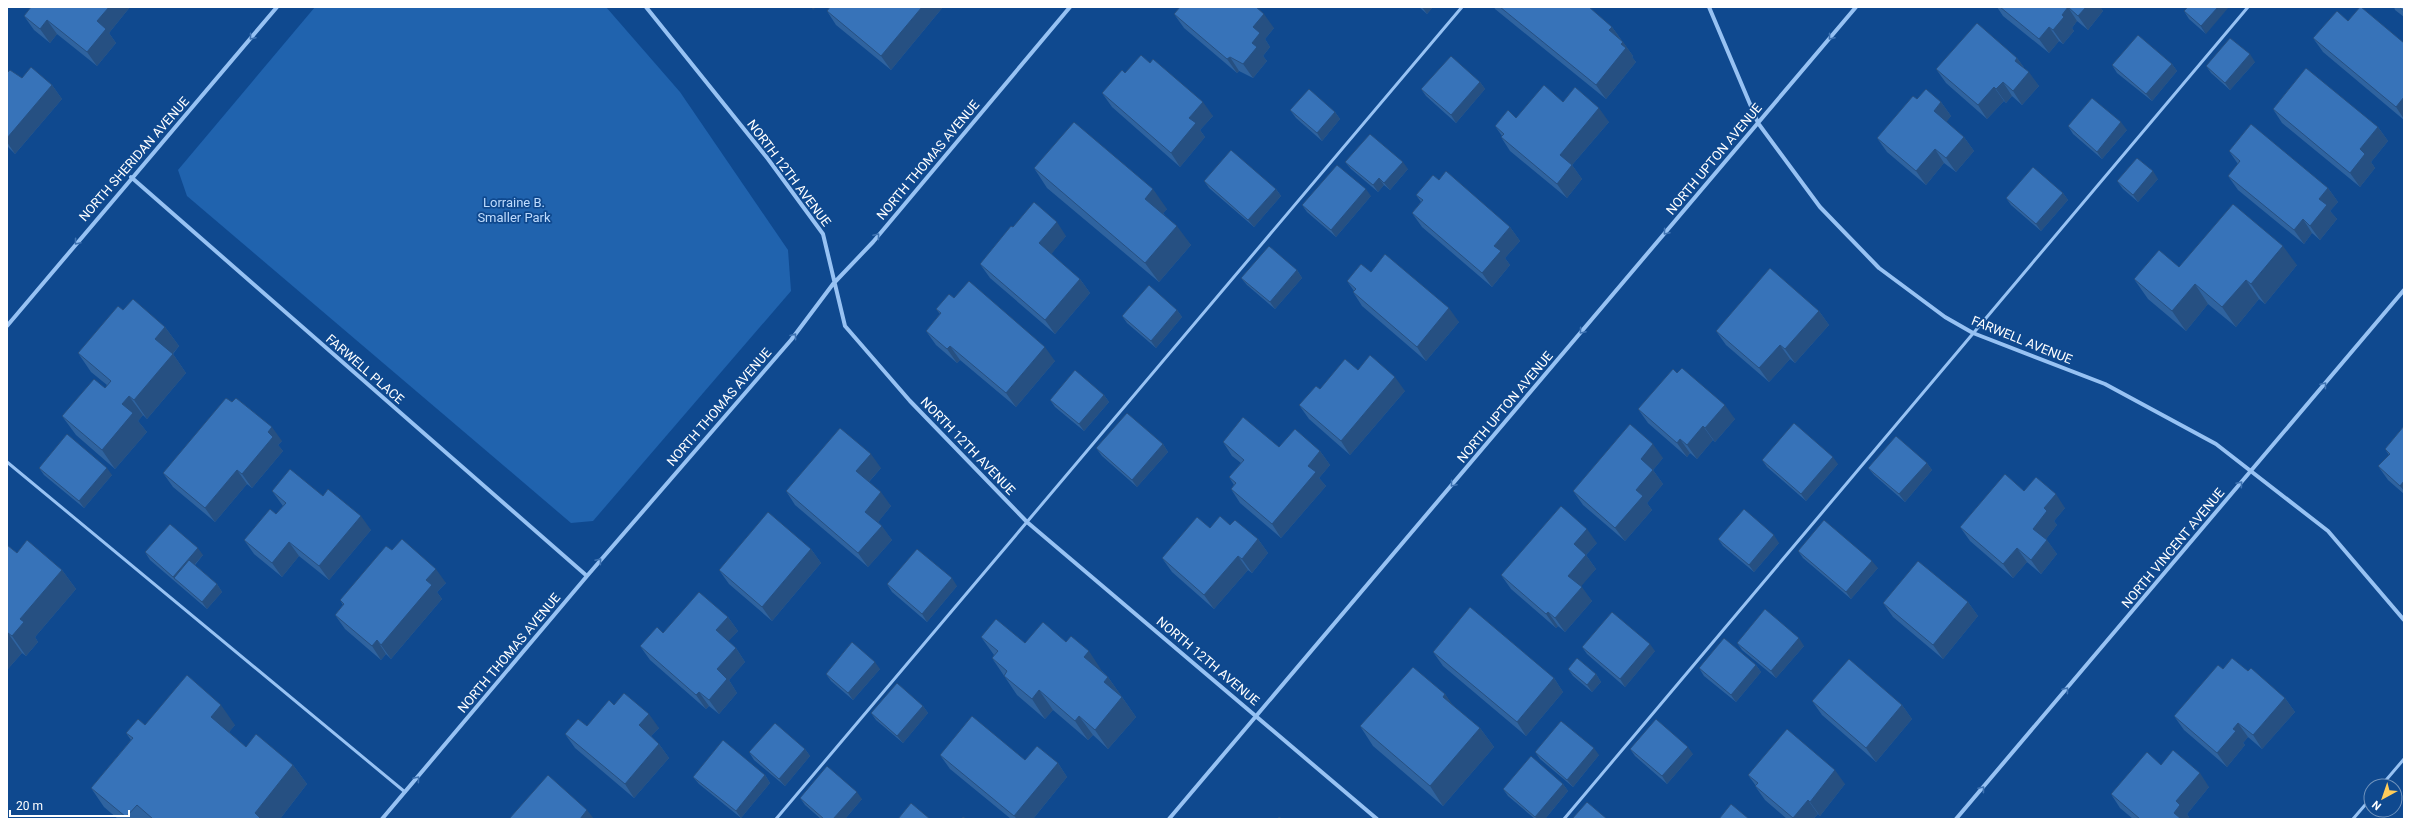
<svg xmlns="http://www.w3.org/2000/svg" width="2411" height="826" font-family="Roboto,sans-serif">
  <style>
    .green { fill: #2063ae }
    .lines { fill: none; stroke-linecap: round; stroke-linejoin: round }
    .lane { stroke: #97c2f3; stroke-width: 3 }
    .street { stroke: #97c2f3; stroke-width: 4 }
    .wall { fill: #2f639f }
    .shaded-wall { fill: #265082 }
    .building { fill: #3773b9; stroke: #265082 }
    .oneway { stroke: #3f73b2 }
    .labels { text-anchor: middle; dominant-baseline: central; stroke-width: 3.5; stroke-linejoin: round; paint-order: stroke }
    .street-label { font-size: 13px; fill: #fff; stroke: #0f498f }
    .park-label { font-size: 13px; fill: #bfdcfe; stroke: #0f498f }
  </style>
  <rect width="100%" height="100%" fill="#0f498f"/>
  <path class="green" d="M315,7H606L680,92L788,250L791,291L593,521L571,523L187,196L178,170Z"/>
  <g class="lines">
    <path class="lane" d="M7,462L405,792
      M2381,786L2404,759
      M776,819L1462,7
      M1564,819L2248,7
      M2353,819L2371,798"/>
    <path class="street" d="M646,7L768,159L823,234L845,326L910,401L1027,522L1377,819
      M1709,7L1758,123L1820,207L1879,268L1945,317L1973,333L2105,384L2216,444L2328,531L2404,620
      M131,177L587,576
      M7,326L277,7
      M382,819L587,576L791,340L833,284L873,242L1070,7
      M1169,819L1856,7
      M1956,819L2404,290"/>
  </g>
  <path class="wall" d="M31,7H130L109,33L116,43L97,66L57,34L50,43L34,30L24,16Z
    M943,7L891,70L836,25L827,11Z
    M1419,7H1433L1427,14Z
    M1494,7H1578L1612,27L1633,56L1632,57L1636,62L1606,99L1495,9Z
    M1997,7H2100L2103,11L2088,30L2077,21L2072,28L2074,31L2063,44L2059,41L2049,53L2003,16Z
    M2188,7L2206,34L2189,19L2184,11Z
    M2394,7H2404V17L2395,10Z
    M1174,14L1274,28L1265,39L1270,47L1263,56L1267,61L1253,78L1239,71L1237,73L1184,28Z
    M2348,21L2404,43V120L2323,52L2313,38Z
    M2017,58L2025,69L2039,86L2022,105L2012,96L2006,103L2004,101L1987,119L1946,83L1936,69Z
    M2255,62L2230,90L2211,73L2206,66Z
    M2172,64L2177,71L2152,101L2117,73L2112,65Z
    M7,73L22,78L52,85L62,99L15,154L7,146Z
    M1125,73L1213,116L1200,130L1205,137L1180,167L1112,107L1102,93Z
    M1480,82L1485,89L1456,123L1426,96L1421,89Z
    M1917,99L1941,102L1951,116L1946,122L1964,137L1974,151L1956,172L1944,163L1926,185L1887,152L1877,138Z
    M1563,102L1609,122L1572,165L1582,179L1567,198L1510,151L1501,137L1502,136L1495,126L1516,118Z
    M2273,109L2378,127L2388,141L2371,162L2375,168L2360,187L2282,123Z
    M1290,110L1335,112L1340,119L1322,141L1296,118Z
    M2068,126L2127,130L2102,159L2073,134Z
    M2229,151L2328,188L2338,202L2330,211L2337,219L2320,240L2312,233L2304,244L2238,190L2228,176L2238,164Z
    M1345,162L1408,169L1390,190L1384,185L1378,192L1351,169Z
    M1034,168L1167,209L1163,213L1191,245L1159,282L1047,188Z
    M2158,179L2138,202L2123,189L2117,181Z
    M1439,180L1510,227L1520,241L1505,258L1510,265L1492,287L1422,227L1412,213L1421,202L1416,195Z
    M1204,181L1276,189L1281,196L1254,227L1209,188Z
    M2063,193L2068,200L2041,231L2011,205L2006,198Z
    M1371,196L1336,237L1307,212L1302,205Z
    M1013,227L1066,236L1051,254L1080,279L1090,293L1055,334L990,278L980,264Z
    M2297,265L2265,304L2259,299L2236,327L2208,304L2186,331L2148,299L2134,279L2179,267Z
    M1297,270L1302,278L1275,309L1247,285L1241,278Z
    M1371,272L1459,322L1426,361L1362,306L1353,292L1354,291L1347,281Z
    M954,298L1055,361L1016,407L960,360L957,363L936,345L926,331L940,314L936,309Z
    M123,310L165,327L179,346L173,354L186,373L147,419L143,415L138,421L147,432L115,469L76,435L62,416L105,388L107,385L91,372L78,353Z
    M1177,310L1182,317L1156,348L1127,323L1122,316Z
    M1819,311L1829,325L1795,363L1790,359L1769,382L1726,345L1716,331Z
    M1358,370L1405,391L1350,455L1309,419L1299,405L1320,389Z
    M1677,373L1735,419L1715,442L1713,440L1697,459L1690,453L1687,457L1648,423L1638,409Z
    M1104,395L1109,402L1084,431L1055,407L1050,400Z
    M2404,426V494L2388,480L2378,466L2389,455L2385,449Z
    M282,441L278,445L283,451L252,488L247,484L215,522L173,487L163,473Z
    M1223,442L1320,451L1330,465L1319,478L1326,486L1281,538L1240,503L1231,489L1234,485L1229,477L1241,463L1232,456Z
    M1163,444L1168,452L1137,487L1102,456L1096,448Z
    M1663,458L1653,470L1663,484L1647,503L1652,510L1625,541L1583,505L1573,491Z
    M1762,460L1838,464L1806,501L1767,467Z
    M1927,463L1932,470L1905,502L1874,475L1868,468Z
    M39,468L112,475L84,508L44,475Z
    M881,468L869,482L891,506L878,522L892,540L868,567L795,505L786,491Z
    M272,491L323,496L371,530L329,580L299,556L282,577L254,554L244,540L276,514L283,506Z
    M2024,491L2065,508L2054,521L2057,525L2046,539L2057,554L2041,574L2027,562L2013,578L1970,541L1960,527Z
    M1230,525L1258,539L1268,553L1252,573L1248,570L1214,609L1172,572L1162,558L1210,528Z
    M1718,539L1779,543L1754,572L1723,546Z
    M1597,543L1586,555L1596,569L1580,586L1592,601L1565,632L1558,626L1556,628L1511,589L1501,575Z
    M7,545L17,553L62,570L76,589L35,637L38,642L26,656L22,653L7,670Z
    M811,549L821,563L772,621L729,584L719,570Z
    M392,550L446,583L437,592L442,599L391,659L386,654L381,660L345,629L335,615L343,605L340,600Z
    M1798,551L1878,568L1851,599L1803,558Z
    M145,552L203,555L195,565L217,584L222,592L207,609L150,560Z
    M887,584L957,586L927,622L892,592Z
    M1968,602L1978,616L1943,659L1893,617L1883,603Z
    M728,617L738,631L728,641L736,648L745,662L729,680L737,693L719,714L709,706L706,709L650,660L640,646L663,633Z
    M981,637L1025,643L1066,642L1102,671L1108,677L1136,717L1108,749L1093,735L1088,740L1053,710L1045,719L1017,695L992,658L994,655Z
    M1737,643L1804,646L1776,678L1742,650Z
    M1582,647L1655,651L1625,687L1587,654Z
    M1433,652L1554,678L1563,692L1526,736L1443,666Z
    M1756,665L1761,672L1736,702L1704,676L1699,668Z
    M880,669L853,700L831,681L826,674Z
    M1568,669L1596,674L1601,682L1592,692L1573,676Z
    M2223,669L2248,671L2285,698L2295,712L2262,749L2248,737L2243,743L2245,745L2227,767L2184,730L2174,716Z
    M1445,694L1452,705L1480,728L1494,747L1443,806L1373,746L1360,726Z
    M1812,701L1902,705L1912,719L1876,762L1822,715Z
    M614,705L659,728L651,736L659,744L669,758L634,798L575,748L565,734L587,726Z
    M923,706L928,713L903,743L876,720L871,713Z
    M145,725H235L229,732L246,747L293,765L307,784L280,819H118L104,807L91,788L131,740L126,733Z
    M805,749L810,756L785,786L754,760L749,752Z
    M1630,749L1693,754L1667,784L1635,756Z
    M1535,752L1599,755L1573,787L1540,759Z
    M940,755L1025,760L1058,763L1067,777L1033,819H1011L950,769Z
    M2161,765L2209,787L2187,814L2190,819H2133L2120,808L2111,794Z
    M765,775L770,783L741,818L699,784L693,777Z
    M1748,775L1845,784L1820,816L1818,814L1813,819H1787L1765,800L1755,786H1756Z
    M1563,784L1568,791L1545,819H1535L1508,796L1503,789Z
    M800,798L862,799L845,819H821L805,805Z"/>
  <path class="shaded-wall" d="M109,7H130L109,33L116,43L97,66L87,52L97,21Z
    M811,7H816L813,10Z
    M922,7H943L891,70L881,56Z
    M1422,7H1433L1427,14Z
    M2068,7L2077,21L2072,28L2074,31L2063,44L2053,30L2062,15Z
    M2086,7H2100L2103,11L2088,30L2078,16Z
    M2218,7H2229L2206,34L2201,26Z
    M1264,14L1274,28L1265,39L1270,47L1263,56L1267,61L1253,78L1243,64L1252,43L1253,27Z
    M47,20L57,34L50,43L40,29Z
    M1612,27L1622,41L1609,30Z
    M2049,27L2059,41L2049,53L2039,39Z
    M1623,42L1633,56L1632,57L1636,62L1606,99L1596,85Z
    M2250,54L2255,62L2230,90L2225,83Z
    M1230,57L1239,71L1237,73L1227,59Z
    M2017,58L2027,72L2015,61Z
    M2172,64L2177,71L2152,101L2146,94Z
    M2029,72L2039,86L2022,105L2013,91Z
    M1480,82L1485,89L1456,123L1451,115Z
    M2003,82L2012,96L2006,103L1996,89Z
    M52,85L62,99L15,154L7,142V138Z
    M1994,87L2004,101L1987,119L1978,105Z
    M2404,97V119L2396,107Z
    M1203,102L1213,116L1200,130L1205,137L1180,167L1171,153L1189,118Z
    M1941,102L1951,116L1944,125L1934,111Z
    M1599,108L1609,122L1572,165L1582,179L1567,198L1557,184L1560,155Z
    M1335,112L1340,119L1322,141L1317,133Z
    M2121,122L2127,130L2102,159L2097,152Z
    M2378,127L2388,141L2371,162L2375,168L2360,187L2350,173L2360,149Z
    M1964,137L1974,151L1956,172L1946,158Z
    M1935,149L1944,163L1926,185L1916,171Z
    M1403,162L1408,169L1390,190L1384,183Z
    M2153,171L2158,179L2138,202L2133,195Z
    M1379,178L1384,185L1378,192L1373,185Z
    M2328,188L2338,202L2330,211L2337,219L2320,240L2310,226L2319,199Z
    M1153,189L1167,209L1159,218L1145,199Z
    M1276,189L1281,196L1254,227L1248,220Z
    M1366,189L1371,196L1336,237L1331,230Z
    M2063,193L2068,200L2041,231L2036,224Z
    M2303,219L2312,233L2304,244L2294,230Z
    M1057,222L1066,236L1049,257L1039,243Z
    M1177,226L1191,245L1159,282L1145,263Z
    M1510,227L1520,241L1505,258L1510,265L1492,287L1482,273L1494,246Z
    M2283,246L2297,265L2265,304L2251,284Z
    M1297,270L1302,278L1275,309L1270,302Z
    M1080,279L1090,293L1055,334L1045,320Z
    M2246,280L2259,299L2236,327L2222,307Z
    M2195,284L2208,304L2186,331L2172,311Z
    M1449,308L1459,322L1426,361L1417,347Z
    M1177,310L1182,317L1156,348L1151,341Z
    M1819,311L1829,325L1795,363L1785,349Z
    M165,327L179,346L169,358L155,339Z
    M1780,345L1790,359L1769,382L1759,368Z
    M950,346L960,360L957,363L947,349Z
    M1045,347L1055,361L1016,407L1006,393Z
    M173,354L186,373L147,419L134,400Z
    M1395,377L1405,391L1350,455L1341,441Z
    M1104,395L1109,402L1084,431L1079,424Z
    M129,396L143,415L138,421L147,432L115,469L102,450L122,404Z
    M1725,405L1735,419L1715,442L1705,428Z
    M1703,426L1713,440L1697,459L1687,445Z
    M272,427L282,441L278,445L283,451L252,488L242,474L268,432Z
    M1680,439L1690,453L1687,457L1677,443Z
    M1163,444L1168,452L1137,487L1132,480Z
    M1653,444L1663,458L1653,470L1663,484L1647,503L1652,510L1625,541L1615,528L1636,490L1641,459Z
    M1320,451L1330,465L1319,478L1326,486L1281,538L1272,524L1308,466Z
    M871,454L881,468L866,485L856,471Z
    M1833,457L1838,464L1806,501L1801,494Z
    M1927,463L1932,470L1905,502L1899,494Z
    M107,468L112,475L84,508L79,501Z
    M237,470L247,484L215,522L205,508Z
    M2404,481V491L2400,486Z
    M881,492L891,506L875,526L865,512Z
    M2056,494L2065,508L2054,521L2057,525L2043,543L2033,529L2044,508Z
    M361,516L371,530L329,580L319,566Z
    M882,526L892,540L868,567L858,553Z
    M1587,529L1597,543L1586,555L1596,569L1578,590L1568,576L1574,544Z
    M1774,535L1779,543L1754,572L1749,565Z
    M1258,539L1268,553L1252,573L1242,559Z
    M2047,540L2057,554L2041,574L2031,560Z
    M289,542L299,556L282,577L272,563Z
    M198,548L203,555L179,582L174,578L178,584L173,577Z
    M2017,548L2027,562L2013,578L2003,564Z
    M811,549L821,563L772,621L762,607Z
    M1238,556L1248,570L1214,609L1204,595Z
    M1872,561L1878,568L1851,599L1846,592Z
    M436,569L446,583L437,592L442,599L391,659L381,645L426,580Z
    M62,570L76,589L35,637L38,642L26,656L12,636L20,619Z
    M952,578L957,586L927,622L922,614Z
    M217,584L222,592L207,609L202,602Z
    M1582,587L1592,601L1565,632L1555,618Z
    M1968,602L1978,616L1943,659L1933,645Z
    M1548,612L1558,626L1556,628L1546,614Z
    M728,617L738,631L726,644L716,630Z
    M8,633L22,653L7,670V635Z
    M1799,638L1804,646L1776,678L1771,671Z
    M377,640L386,654L381,660L372,646Z
    M1650,644L1655,651L1625,687L1620,679Z
    M736,648L745,662L729,680L737,693L719,714L709,700L717,669Z
    M1089,651L1102,671L1098,676L1084,657Z
    M875,662L880,669L853,700L848,693Z
    M1756,665L1761,672L1736,702L1731,695Z
    M1596,674L1601,682L1592,692L1587,685Z
    M1108,677L1122,697L1118,702L1104,682Z
    M1554,678L1563,692L1526,736L1517,722Z
    M1039,690L1053,710L1045,719L1032,699Z
    M699,692L709,706L706,709L696,695Z
    M1445,694L1459,714L1443,697Z
    M1122,697L1136,717L1108,749L1095,730Z
    M2285,698L2295,712L2262,749L2253,735Z
    M221,705L235,725L225,737L211,717Z
    M1902,705L1912,719L1876,762L1866,748Z
    M923,706L928,713L903,743L897,736Z
    M649,714L659,728L648,739L639,725Z
    M1079,716L1093,735L1088,740L1075,721Z
    M2238,723L2248,737L2243,743L2245,745L2227,767L2217,753L2233,729Z
    M1480,728L1494,747L1443,806L1430,786Z
    M659,744L669,758L634,798L625,784Z
    M1688,747L1693,754L1667,784L1662,776Z
    M1594,748L1599,755L1573,787L1567,780Z
    M805,749L810,756L785,786L779,779Z
    M1058,763L1067,777L1033,819H1017L1014,816Z
    M293,765L307,784L280,819H259L255,813Z
    M1835,770L1845,784L1820,816L1810,802Z
    M2200,773L2209,787L2187,814L2190,819H2178L2174,813L2176,801Z
    M765,775L770,783L741,818L736,811Z
    M1563,784L1568,791L1545,819H1537L1535,817Z
    M857,792L862,799L845,819H833Z
    M1808,800L1818,814L1813,819H1793V818Z
    M587,810L594,819H580Z"/>
  <path class="building" d="M31,7H109L97,21L106,29L87,52L47,20L40,29L24,16Z
    M830,7H922L881,56L827,11Z
    M1180,7H1256L1264,14L1253,27L1260,33L1252,43L1257,47L1243,64L1230,57L1227,59L1174,14Z
    M1500,7H1589L1612,27L1609,30L1623,42L1621,44L1626,48L1596,85Z
    M2000,7H2068L2062,15L2064,17L2053,30L2049,27L2039,39Z
    M2068,7H2086L2078,16Z
    M2188,7H2218L2201,26L2184,11Z
    M2360,7H2361L2404,43V97L2396,107L2313,38L2337,11L2348,21Z
    M2399,7H2404V11Z
    M1977,23L2017,58L2015,61L2029,72L2013,91L2003,82L1996,89L1994,87L1978,105L1936,69Z
    M2138,35L2172,64L2146,94L2112,65Z
    M2230,38L2250,54L2225,83L2206,66Z
    M1141,55L1150,63L1153,59L1203,102L1189,118L1196,123L1171,153L1102,93L1122,70L1125,73Z
    M1451,56L1480,82L1451,115L1421,89Z
    M31,67L52,85L7,138V73L10,70L22,78Z
    M2306,68L2378,127L2360,149L2365,154L2350,173L2273,109Z
    M1544,85L1563,102L1575,87L1599,108L1560,155L1572,165L1557,184L1501,137L1504,134L1495,126L1508,110L1516,118Z
    M1309,89L1335,112L1317,133L1290,110Z
    M1926,89L1941,102L1934,111L1964,137L1946,158L1935,149L1916,171L1877,138L1913,96L1917,99Z
    M2092,98L2121,122L2097,152L2068,126Z
    M1074,122L1153,189L1145,199L1177,226L1145,263L1034,168Z
    M2251,124L2328,188L2319,199L2327,205L2310,226L2303,219L2294,230L2228,176L2240,161L2229,151Z
    M1370,134L1403,162L1384,183L1379,178L1373,185L1345,162Z
    M1231,150L1276,189L1248,220L1204,181Z
    M2137,158L2153,171L2133,195L2117,181Z
    M1337,165L1366,189L1331,230L1302,205Z
    M2033,167L2063,193L2036,224L2006,198Z
    M1446,171L1510,227L1494,246L1501,251L1482,273L1412,213L1423,200L1416,195L1433,175L1439,180Z
    M1034,202L1057,222L1039,243L1080,279L1045,320L980,264L1011,226L1013,227Z
    M2233,204L2283,246L2251,284L2246,280L2222,307L2195,284L2172,311L2134,279L2159,250L2179,267Z
    M1269,246L1297,270L1270,302L1241,278Z
    M1385,254L1449,308L1417,347L1353,292L1356,289L1347,281L1361,264L1371,272Z
    M1770,268L1819,311L1785,349L1780,345L1759,368L1716,331Z
    M969,281L1045,347L1006,393L950,346L947,349L926,331L941,313L936,309L949,294L954,298Z
    M1149,285L1177,310L1151,341L1122,316Z
    M133,299L165,327L155,339L173,354L134,400L129,396L122,404L133,413L102,450L62,416L94,379L105,388L111,381L78,353L118,306L123,310Z
    M1370,355L1395,377L1341,441L1299,405L1316,386L1320,389L1345,359L1358,370Z
    M1682,368L1725,405L1705,428L1703,426L1687,445L1680,439L1677,443L1638,409L1673,369L1677,373Z
    M1075,370L1104,395L1079,424L1050,400Z
    M226,398L232,402L236,398L272,427L268,432L273,437L242,474L237,470L205,508L163,473Z
    M1127,413L1163,444L1132,480L1096,448Z
    M1243,417L1279,447L1295,429L1320,451L1308,466L1316,472L1272,524L1231,489L1236,483L1229,477L1244,460L1223,442Z
    M1794,423L1833,457L1801,494L1762,460Z
    M1630,424L1653,444L1641,459L1653,470L1636,490L1643,496L1615,528L1573,491Z
    M2404,426V481L2400,486L2378,466L2390,454L2385,449Z
    M840,428L871,454L856,471L881,492L865,512L882,526L858,553L786,491Z
    M67,434L107,468L79,501L39,468Z
    M1896,436L1927,463L1899,494L1868,468Z
    M290,469L323,496L328,489L361,516L319,566L289,542L272,563L244,540L270,509L276,514L286,503L272,491Z
    M2005,474L2024,491L2036,477L2056,494L2044,508L2047,511L2033,529L2047,540L2031,560L2017,548L2003,564L1960,527Z
    M1561,506L1587,529L1574,544L1586,555L1568,576L1582,587L1555,618L1548,612L1546,614L1501,575Z
    M1744,509L1774,535L1749,565L1718,539Z
    M768,512L811,549L762,607L719,570Z
    M1220,516L1230,525L1235,520L1258,539L1242,559L1238,556L1204,595L1162,558L1197,517L1210,528Z
    M1824,520L1872,561L1846,592L1798,551Z
    M170,524L198,548L173,577L145,552Z
    M402,539L436,569L426,580L432,585L381,645L377,640L372,646L335,615L344,604L340,600L386,546L392,550Z
    M27,540L62,570L20,619L24,622L12,636L8,633L7,635V545L17,553Z
    M917,549L952,578L922,614L887,584Z
    M189,560L217,584L202,602L174,578Z
    M1918,561L1968,602L1933,645L1883,603Z
    M699,592L728,617L716,630L736,648L717,669L727,679L709,700L699,692L696,695L640,646L657,627L663,633Z
    M1470,607L1554,678L1517,722L1433,652Z
    M1765,609L1799,638L1771,671L1737,643Z
    M1612,612L1650,644L1620,679L1582,647Z
    M996,619L1025,643L1043,622L1066,642L1071,636L1089,651L1084,657L1108,677L1104,682L1122,697L1095,730L1079,716L1075,721L1039,690L1032,699L1004,676L1007,671L992,658L998,651L981,637Z
    M1724,638L1756,665L1731,695L1699,668Z
    M852,642L875,662L848,693L826,674Z
    M1577,658L1596,674L1587,685L1568,669Z
    M2232,658L2248,671L2251,668L2285,698L2253,735L2238,723L2233,729L2236,731L2217,753L2174,716L2218,665L2223,669Z
    M1849,659L1902,705L1866,748L1812,701Z
    M1413,667L1445,694L1443,697L1480,728L1430,786L1360,726Z
    M187,675L221,705L211,717L246,747L256,734L293,765L255,813L260,818L259,819H153L137,805L126,817L91,788L133,738L126,733L138,719L145,725Z
    M897,683L923,706L897,736L871,713Z
    M624,693L649,714L639,725L659,744L625,784L565,734L578,719L587,726L609,700L614,705Z
    M972,716L1025,760L1037,746L1058,763L1014,816L940,755Z
    M1656,719L1688,747L1662,776L1630,749Z
    M1561,721L1594,748L1567,780L1535,752Z
    M775,723L805,749L779,779L749,752Z
    M1787,729L1835,770L1810,802L1808,800L1793,818L1755,786L1758,783L1748,775Z
    M723,740L765,775L736,811L693,777Z
    M2173,750L2200,773L2176,801L2180,805L2174,813L2181,819H2140L2111,794L2147,752L2161,765Z
    M1531,756L1563,784L1535,817L1503,789Z
    M827,766L857,792L833,819H824L800,798Z
    M548,775L587,810L580,819H509Z
    M1587,802L1607,819H1572Z
    M911,803L930,819H898Z
    M1731,804L1749,819H1719Z
    M963,817L966,819H961Z
    M1279,817L1282,819H1277Z"/>
  <defs><path id="oneway-chevron" d="M-2-3.5L2.5 0L-2 3.5" fill="none" stroke-width="1.6" stroke-linecap="round" stroke-linejoin="round"/></defs>
  <g class="oneway">
    <use href="#oneway-chevron" transform="translate(252 37) rotate(130)"/>
    <use href="#oneway-chevron" transform="translate(1831 37) rotate(130)"/>
    <use href="#oneway-chevron" transform="translate(1666 232) rotate(130)"/>
    <use href="#oneway-chevron" transform="translate(877 236) rotate(-50)"/>
    <use href="#oneway-chevron" transform="translate(77 242) rotate(130)"/>
    <use href="#oneway-chevron" transform="translate(1582 331) rotate(130)"/>
    <use href="#oneway-chevron" transform="translate(794 336) rotate(-52)"/>
    <use href="#oneway-chevron" transform="translate(2324 385) rotate(-50)"/>
    <use href="#oneway-chevron" transform="translate(1453 484) rotate(130)"/>
    <use href="#oneway-chevron" transform="translate(2240 484) rotate(-49)"/>
    <use href="#oneway-chevron" transform="translate(599 561) rotate(-49)"/>
    <use href="#oneway-chevron" transform="translate(2066 690) rotate(-50)"/>
    <use href="#oneway-chevron" transform="translate(417 779) rotate(-50)"/>
    <use href="#oneway-chevron" transform="translate(1982 789) rotate(-50)"/>
  </g>
  <g class="labels">
    <g class="street-label">
      <text transform="translate(134 159) rotate(-49)">NORTH SHERIDAN AVENUE</text>
      <text transform="translate(1714 159) rotate(-50)">NORTH UPTON AVENUE</text>
      <text transform="translate(928 160) rotate(-50)">NORTH THOMAS AVENUE</text>
      <text transform="translate(789 173) rotate(53)">NORTH 12TH AVENUE</text>
      <text transform="translate(2022 340) rotate(22)">FARWELL AVENUE</text>
      <text transform="translate(365 369) rotate(41)">FARWELL PLACE</text>
      <text transform="translate(719 407) rotate(-49)">NORTH THOMAS AVENUE</text>
      <text transform="translate(1505 407) rotate(-50)">NORTH UPTON AVENUE</text>
      <text transform="translate(968 446) rotate(46)">NORTH 12TH AVENUE</text>
      <text transform="translate(2173 548) rotate(-50)">NORTH VINCENT AVENUE</text>
      <text transform="translate(509 653) rotate(-50)">NORTH THOMAS AVENUE</text>
      <text transform="translate(1208 661) rotate(40)">NORTH 12TH AVENUE</text>
    </g>
    <g class="park-label">
      <text x="514" y="202">Lorraine B.<tspan x="514" dy="15">Smaller Park</tspan></text>
    </g>
  </g>
  <rect width="2411" height="826" fill="none" stroke="#ffffff" stroke-width="16"/>
  <g transform="translate(2383 798) rotate(220)"><circle r="19" fill="#0f498f" stroke="#6f92bc"/>
  <path d="M0-3L7 15L0 10L-7 15Z" fill="#ffcc5a"/>
  <text y="-6" font-size="11" font-weight="bold" text-anchor="middle" fill="#ffffff">N</text>
  </g>
  <path d="M10 810v6h119v-6" fill="none" stroke="#ffffff" stroke-width="2"/>
  <text x="16" y="810" font-size="12" fill="#ffffff" stroke="#0f498f" stroke-width="3" paint-order="stroke">20 m</text>
</svg>
